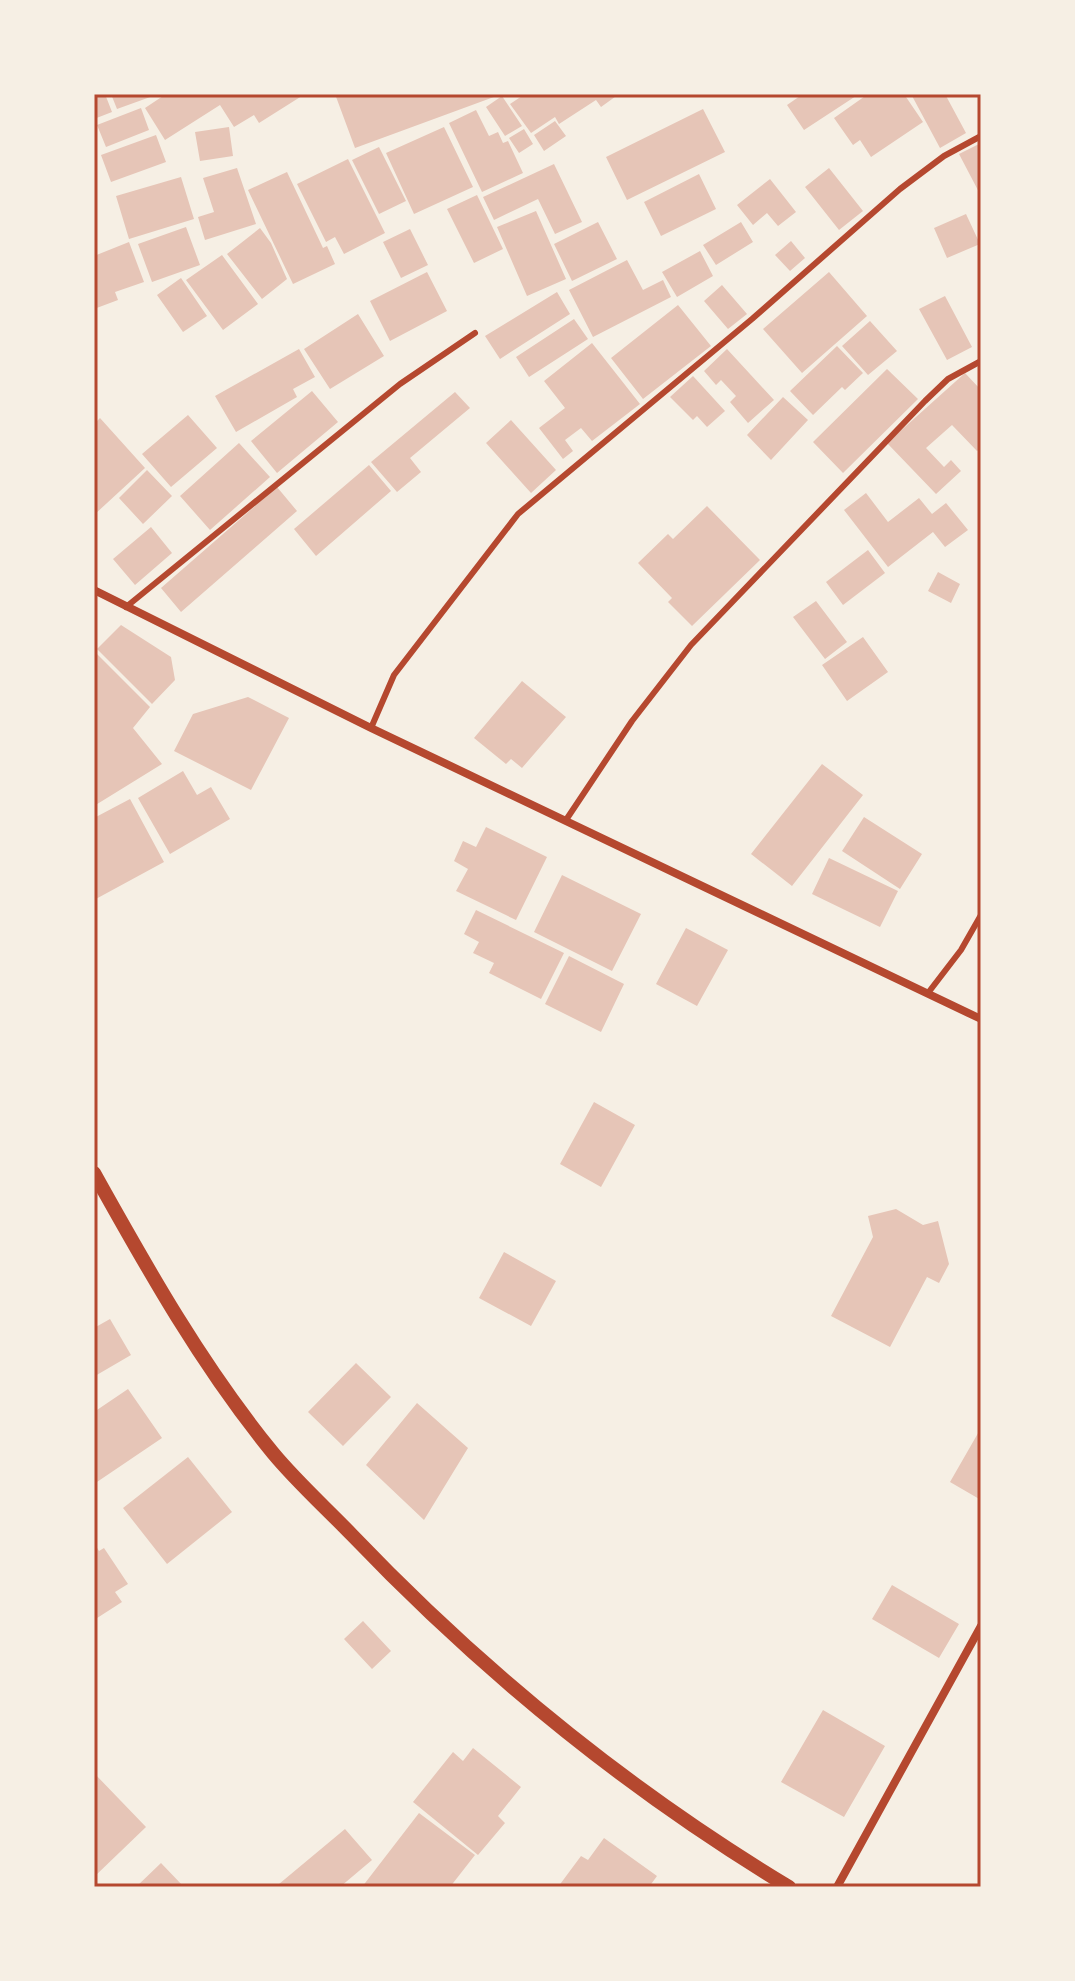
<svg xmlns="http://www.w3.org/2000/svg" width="1075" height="1981" font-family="'Space Grotesk',sans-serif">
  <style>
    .building { fill: #e6c5b7 }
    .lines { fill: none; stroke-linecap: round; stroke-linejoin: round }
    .service { stroke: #b5482f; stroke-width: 6 }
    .minor { stroke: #b5482f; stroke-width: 8 }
    .tertiary { stroke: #b5482f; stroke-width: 14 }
    .neatline { fill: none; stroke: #b5482f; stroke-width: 3 }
  </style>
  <rect width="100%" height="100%" fill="#f6efe4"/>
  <path class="building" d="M94,94H105L112,112L94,119Z
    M111,94H152L153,96L117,109Z
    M166,94L235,95L305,94L259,123L254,115L234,127L220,105L165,140L145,108Z
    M335,94H502L355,148Z
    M525,94H619L601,107L596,100L559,124L555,117L531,133L510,104Z
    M803,94H859L804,130L787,105Z
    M868,94H904L923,122L871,157L860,140L853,145L834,118Z
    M911,94H945L966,133L940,148Z
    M502,96L522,126L505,136L486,107Z
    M141,108L149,130L106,147L97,125Z
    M703,109L725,152L627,200L606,157Z
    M476,110L489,136L498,132L503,143L508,141L523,173L482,192L449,123Z
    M555,121L566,136L544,151L534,135Z
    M229,127L233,156L200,161L195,132Z
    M444,127L473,187L414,214L386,153Z
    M524,129L533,144L519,153L509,138Z
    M156,135L166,162L111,182L101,155Z
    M981,143V196L959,154Z
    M379,147L406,201L379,214L352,160Z
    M348,159L385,233L344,254L335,237L326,242L297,184Z
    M554,164L582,222L555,234L538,199L494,220L483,197Z
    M237,168L256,224L205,240L198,217L214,212L203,178Z
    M829,168L863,211L839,230L805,187Z
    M287,172L323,248L327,246L335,264L293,284L248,190Z
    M699,174L716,209L661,236L644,202Z
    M181,177L194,219L129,239L116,196Z
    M770,179L796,212L778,226L767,213L753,225L737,205Z
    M477,195L503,249L474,263L447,209Z
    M536,211L566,279L527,296L497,227Z
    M966,214L980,244L947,258L934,228Z
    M598,222L617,259L572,281L554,244Z
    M741,222L753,242L716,265L703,245Z
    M186,227L200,265L152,282L138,244Z
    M260,228L271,243L287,279L262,299L227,254Z
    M410,229L428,265L401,278L383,242Z
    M791,241L805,258L790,271L775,255Z
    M129,242L144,282L115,292L118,300L94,309V256Z
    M700,251L713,276L677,297L662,272Z
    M222,255L258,304L223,330L186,280Z
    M627,260L643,290L663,280L671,297L593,337L569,290Z
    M427,272L447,311L390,341L370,301Z
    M829,272L867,316L802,373L763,329Z
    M181,278L207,316L183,332L157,295Z
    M722,285L747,314L728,329L704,301Z
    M557,292L570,314L500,359L485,336Z
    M945,296L972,347L947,360L919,309Z
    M678,305L711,346L643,399L611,358Z
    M358,314L384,356L330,389L304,349Z
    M574,319L588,339L529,377L516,357Z
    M870,321L897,351L868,375L842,346Z
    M592,343L640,404L592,441L581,428L565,440L573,451L563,459L539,428L565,408L544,381Z
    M837,346L863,373L845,390L842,387L813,415L790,391Z
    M299,349L315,377L293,389L297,397L236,432L215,396Z
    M727,349L774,400L748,423L730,402L736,396L721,380L716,385L704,371Z
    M887,369L918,399L843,473L813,442Z
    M965,373L981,390V448L977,451L952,425L926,448L944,467L951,460L961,471L936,494L887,443Z
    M693,376L725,411L707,427L697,416L693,420L670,397Z
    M312,391L338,422L277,473L251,441Z
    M455,392L470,408L410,458L421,472L397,492L371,462Z
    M783,397L808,420L771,460L747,435Z
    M188,415L217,448L171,487L142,454Z
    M100,418L145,468L94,515V424Z
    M511,420L556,470L531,493L486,443Z
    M239,443L270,477L210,530L180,496Z
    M369,465L391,491L316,556L294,529Z
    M147,470L172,496L143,524L119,498Z
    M277,487L297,511L181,612L161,588Z
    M866,493L888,522L919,498L932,514L946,503L968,530L945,547L933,532L888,567L844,510Z
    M707,506L760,560L692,626L668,602L672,598L638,563L668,534L673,539Z
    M151,527L172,553L135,585L113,559Z
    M868,550L885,573L843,605L826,582Z
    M938,572L960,584L951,603L928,591Z
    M816,601L847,642L825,659L793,617Z
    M121,625L171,657L175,680L152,704L97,649Z
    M863,637L888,672L847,701L822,665Z
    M94,651L150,707L133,728L162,764L94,806Z
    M522,681L566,717L522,768L511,759L506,764L474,738Z
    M248,697L289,718L251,790L174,751L193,714Z
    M822,764L863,795L792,886L751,854Z
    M183,771L197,795L211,787L230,819L170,854L138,798Z
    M130,799L164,862L94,900V818Z
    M864,817L922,854L900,889L842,851Z
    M486,827L547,857L516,920L456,891L468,869L454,861L463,841L476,847Z
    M829,858L898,891L880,927L812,894Z
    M562,875L641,914L612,971L534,932Z
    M476,910L564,953L541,999L489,973L494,963L473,953L479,942L464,934Z
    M686,928L728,950L697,1006L656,984Z
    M569,956L624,984L601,1032L545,1004Z
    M594,1102L635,1125L601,1187L560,1164Z
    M896,1209L923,1225L938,1221L949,1264L939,1283L927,1277L890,1347L831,1316L873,1237L868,1216Z
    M504,1252L556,1281L531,1326L479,1298Z
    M110,1319L131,1355L95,1376L94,1328Z
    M356,1363L391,1397L343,1446L308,1412Z
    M128,1389L162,1438L94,1484V1412Z
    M417,1403L468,1448L424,1520L366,1465Z
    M981,1428V1500L950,1482Z
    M188,1457L232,1512L167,1564L123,1508Z
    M94,1543L99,1551L104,1548L128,1584L115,1592L122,1602L94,1620Z
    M892,1585L959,1624L939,1658L872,1619Z
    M363,1621L391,1651L372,1669L344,1639Z
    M823,1710L885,1746L844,1817L781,1782Z
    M473,1748L521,1787L498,1816L505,1823L478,1855L413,1802L453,1752L463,1761Z
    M94,1773L146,1827L94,1877Z
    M419,1813L475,1855L450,1887H362Z
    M345,1829L372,1860L340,1887H282L279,1884Z
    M604,1838L657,1876L649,1887H558L581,1856L588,1860Z
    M161,1863L184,1887H136Z"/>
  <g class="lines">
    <path class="service" d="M126,607L400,384L475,333
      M371,728L394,675L518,514L752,319L900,189L944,156L981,136
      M566,820L632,721L691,645L925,401L948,379L981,361
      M928,993L961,950L981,915"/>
    <path class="minor" d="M94,590L371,728L981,1019
      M837,1887L981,1626"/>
    <path class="tertiary" d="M94,1173C148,1270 202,1366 273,1453C297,1482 326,1508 352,1535C482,1671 628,1790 789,1887"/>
  </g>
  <rect width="1075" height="1981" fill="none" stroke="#f6efe4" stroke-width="192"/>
  <rect x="96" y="96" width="883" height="1789" class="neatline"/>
</svg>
